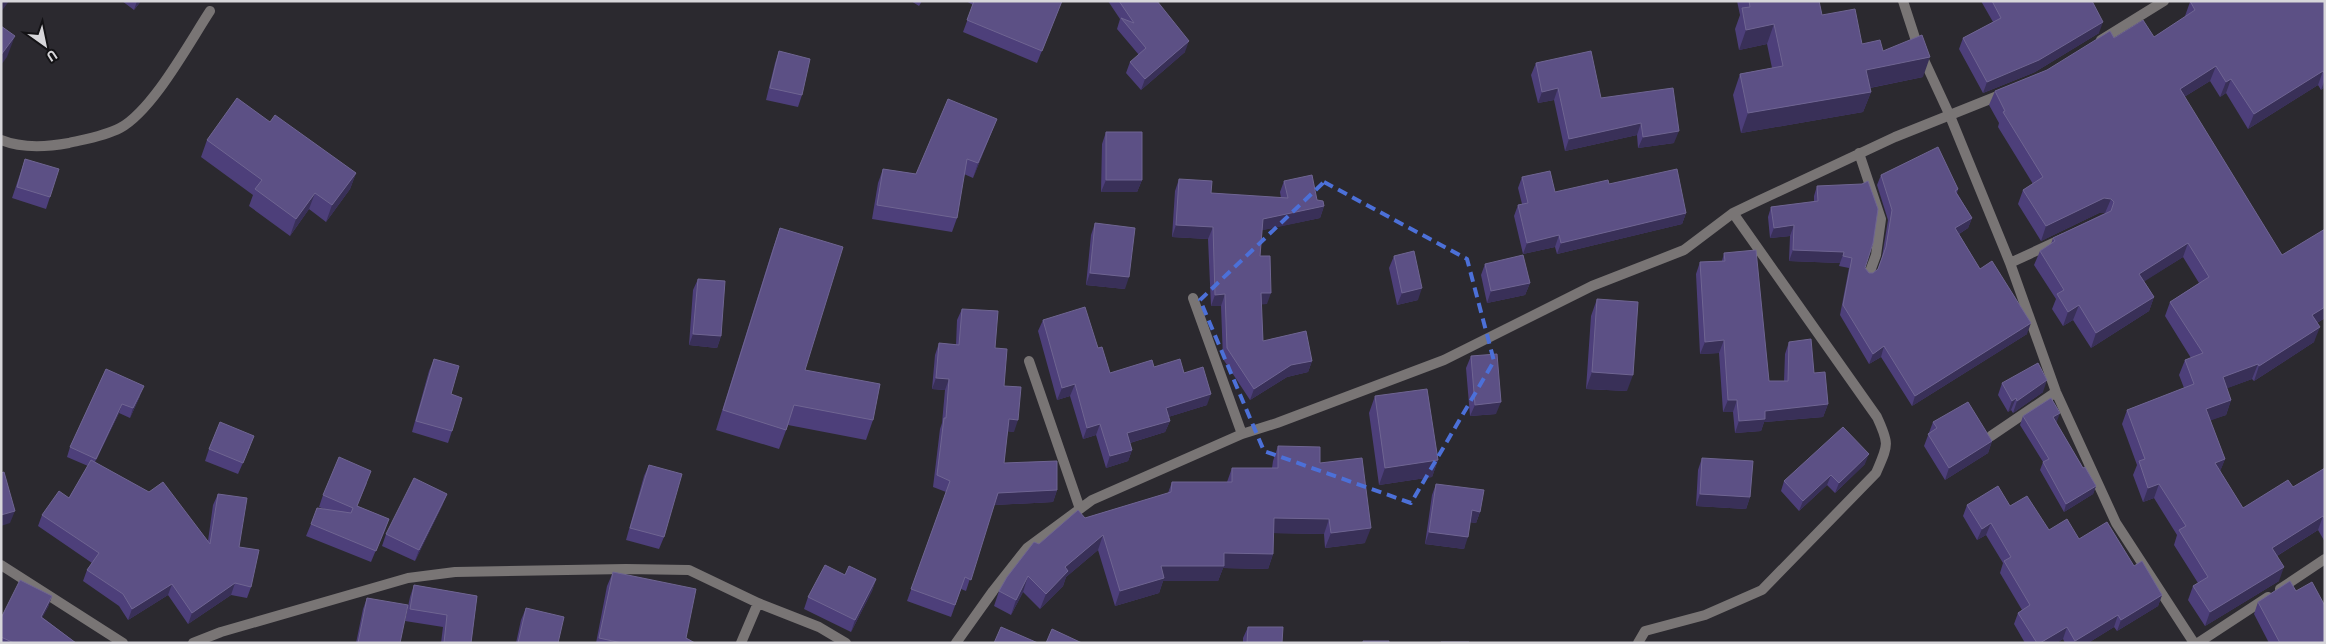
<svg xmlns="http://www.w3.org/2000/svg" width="2326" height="644" font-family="Barlow,sans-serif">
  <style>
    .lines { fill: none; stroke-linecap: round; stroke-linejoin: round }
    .minor { stroke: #797575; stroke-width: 10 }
    .wall { fill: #4d3f7a }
    .shaded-wall { fill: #393058 }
    .building { fill: #5c5085; stroke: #6f6592 }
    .marked { fill: none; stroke: #4c70d8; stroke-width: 4; stroke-dasharray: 10 6; stroke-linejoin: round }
  </style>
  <rect width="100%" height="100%" fill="#2b292f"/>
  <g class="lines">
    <path class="minor" d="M1903,1L1918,47L1950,116L2010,263L2056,392L2116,523L2194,643
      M2101,40L2164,1
      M1,140C23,149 47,147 69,143C86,139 105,136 120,128C153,110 189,43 210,11
      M1859,153L1881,219L1876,255L1868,277
      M2010,263L2064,238
      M1193,298L1242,434
      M1029,361L1080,509
      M1991,436L2056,392
      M1,565L123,643
      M2280,589L2325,559
      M193,643L221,632L408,578L455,572L626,569L689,570L758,603L819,627L846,643
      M741,643L758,603
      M956,643L993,591L1027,548L1092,500L1242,434L1277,423L1444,360L1592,286L1684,250L1733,213L1758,201L1895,137L2005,93
      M1638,643L1645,631L1705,615L1762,590L1876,473C1888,445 1890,445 1877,417L1733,213
      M2198,643L2268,597"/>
  </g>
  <path class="wall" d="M122,1H141L134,10Z
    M911,1H922L919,6Z
    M966,1H1062L1037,63L963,32L973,5Z
    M1108,1H1157L1185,52L1141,90L1126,73L1130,62L1139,55L1117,29L1120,19Z
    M1737,1H1819L1822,15L1862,44L1883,51L1923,77L1870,88L1871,92L1863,112L1741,133L1733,95L1740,74L1772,68L1767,44L1739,50L1735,29L1740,15Z
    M1981,1H2092L2099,33L2035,72L1983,93L1959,49L1963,38L1993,22Z
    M2190,2H2325V87L2321,90L2318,85L2248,129L2226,93L2220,97L2210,81L2184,97L2282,255L2325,318L2317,323L2314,342L2254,381L2252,379L2227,388L2231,400L2226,415L2210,420L2225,459L2220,471L2243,508L2293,487L2325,468V542L2318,530L2277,556L2279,581L2205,626L2188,600L2193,586L2198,583L2174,545L2177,535L2154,498L2143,502L2133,475L2137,465L2122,424L2127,410L2184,388L2179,375L2185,360L2191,358L2165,316L2170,302L2199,283L2183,257L2144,281L2154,297L2149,311L2091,348L2073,320L2063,326L2052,309L2056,299L2034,265L2040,251L2051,244L2053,238L2105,213H2099L2041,241L2018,204L2023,190L2033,184L1998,127L1999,123L1989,105L1995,91L2047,70L2114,38L2154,37L2185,17V16Z
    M779,51L802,95L798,107L766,100L775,63Z
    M1536,63L1601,98L1674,143L1638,148L1637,135L1565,151L1554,100L1538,103L1531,75Z
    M997,119L973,178L964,174L957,218L952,232L872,219L878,183L883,169L916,174Z
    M270,122L356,173L350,189L326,222L309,209L290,236L249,206L253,195L201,157L207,140Z
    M1106,132L1142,180L1137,192H1101L1102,144Z
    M25,159L50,197L46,209L12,198Z
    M1881,175L1958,189L1957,193L1972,218L1968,228L1959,234L1980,269L2027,334L1912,406L1881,357L1869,364L1840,315L1849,268L1839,266L1840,263L1789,261L1790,236L1770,238L1768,217L1771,207L1814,202V196L1817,186L1865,268L1869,273H1873L1878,269L1882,257L1888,220L1877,185Z
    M1522,177L1555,192L1609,184L1686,213L1682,224L1557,254L1555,247L1523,254L1514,216L1518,205L1522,204L1518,188Z
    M1179,179L1211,193L1281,198L1280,192L1284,181L1317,200L1324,206L1320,218L1262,230L1260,256L1267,304H1261L1263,341L1312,361L1308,372L1287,377L1250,400L1223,359L1221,306H1211L1208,239L1172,237L1175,191Z
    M1095,223L1125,289L1086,285L1091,235Z
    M780,228L805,370L873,420L866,440L788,425L779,449L716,430L773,248Z
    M1724,253L1769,381H1784L1785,354L1789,342L1814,373L1828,404L1823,417L1764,422L1761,431L1735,433L1733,412H1723L1719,353L1700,354L1696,274L1700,262L1722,261Z
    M1394,256L1418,300L1397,305L1389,268Z
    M1485,264L1530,283L1525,295L1487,303L1481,275Z
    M698,279L721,336L717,348L689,345L693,290Z
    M1597,299L1627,391L1586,389L1591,316Z
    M962,309L995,348L1014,432L1007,431L1004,463L1057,490L1053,502L994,505L966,591L961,589L951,617L907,601L946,492L933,487L940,429L942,423L945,390L932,389L935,355L939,343L956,345L957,320Z
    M1043,320L1098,348L1110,373L1154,367L1184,373L1207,405L1168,417L1170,421L1165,432L1130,443L1132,450L1128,461L1106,468L1096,435L1083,439L1070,396L1057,400L1038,331Z
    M1471,356L1496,414L1470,416L1466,368Z
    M434,359L451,394L452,431L448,443L412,432L429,371Z
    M106,369L140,396L130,418L119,413L95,462L208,541L213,505L218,494L239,547L251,587L247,598L231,595L188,624L168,595L128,620L119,606L83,581L87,570L92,563L38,526L42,515L69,498L88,466L67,457L70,447Z
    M2002,383L2043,392L2013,413L2011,410L2008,412L1998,395Z
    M1375,396L1438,460L1432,477L1379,485L1369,413Z
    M2023,416L2057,421L2056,422L2083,468L2096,486L2093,494L2064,512L2040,470L2043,462L2020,425Z
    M1933,422L1992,441L1988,453L1945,480L1924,446Z
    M1278,446L1320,463L1365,543L1325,548L1324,534L1273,533V554L1268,569L1223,568L1218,581H1163L1159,593L1115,606L1098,550L1066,577L1063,586L1040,609L1023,592L1011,615L994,606L999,591L1039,544L1085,518L1168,493L1172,482H1227L1232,468H1272L1273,461Z
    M250,447L238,474L205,461L209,449Z
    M1702,458L1750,497L1746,509L1696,506L1698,470Z
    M1865,464L1835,493L1827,485L1799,511L1781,491L1784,481Z
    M649,465L664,537L659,549L626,540L644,476Z
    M367,483L357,506L389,519L371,562L306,536L311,524L324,509L319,507L323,495Z
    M1436,484L1480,512L1476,523L1470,522L1464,549L1425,544L1432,495Z
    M447,494L442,506L415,561L382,546L386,534Z
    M1967,505L2010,506L2049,530L2079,539L2134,566L2162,595L2158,606L2117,631L2114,627L2088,643H2065L2063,639L2056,643H2025L2014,624L2018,613L2022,610L2000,573L2003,563L1986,535L1977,540L1963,516Z
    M613,572L686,638L695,643H596L607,586Z
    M845,575L876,579L872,591L851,632L804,609L808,597Z
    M414,585L477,596L471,643H441L443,627L405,621L410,597Z
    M2296,591L2325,643H2269L2254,614L2258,602Z
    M52,596L48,607L42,617L76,643H1V618Z
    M367,598L400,643H356L363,609Z
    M526,608L558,643H516L521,620Z
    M1248,627L1282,643H1243V638Z"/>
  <path class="shaded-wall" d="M2,1H9L1,12V2Z
    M137,1H141L134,10Z
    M2103,22L2099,33L2035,72L1983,93L1987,82Z
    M1774,24L1767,44L1739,50L1746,30Z
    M15,36L7,57L1,65V55Z
    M1189,41L1185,52L1141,90L1145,79Z
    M1930,57L1923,77L1859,90L1866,70Z
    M2216,66L2210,81L2174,103L2180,89Z
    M2323,71L2318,85L2248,129L2254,114Z
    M2231,79L2226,93L2220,97L2226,82Z
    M2325,79V87L2321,90Z
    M1558,88L1554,100L1538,103L1542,92Z
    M1871,92L1863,112L1741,133L1748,113Z
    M997,119L991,133L973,178L978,163Z
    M1641,123L1637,135L1565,151L1569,139Z
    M1679,131L1674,143L1638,148L1643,137Z
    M356,173L350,189L326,222L332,205Z
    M1106,180H1142L1137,192H1101Z
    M315,193L309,209L290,236L296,219Z
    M2104,198L2111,199L2105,213H2099L2041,241L2046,226Z
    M1324,206L1320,218L1259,231L1263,219Z
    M1686,213L1682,224L1557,254L1561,243Z
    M1972,218L1968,228L1952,238L1955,228Z
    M1176,225L1213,227L1208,239L1172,237Z
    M1794,225L1790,236L1770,238L1774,228Z
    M1559,235L1555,247L1523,254L1527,243Z
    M2188,243L2183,257L2134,288L2139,274Z
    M1793,250L1844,252L1840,263L1789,261Z
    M1090,273L1129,277L1125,289L1086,285Z
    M1530,283L1525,295L1487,303L1491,291Z
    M1422,288L1418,300L1397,305L1402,293Z
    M1261,293H1271L1267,304L1257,305Z
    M1225,294L1221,306H1211L1215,295Z
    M2154,297L2149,311L2091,348L2096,333Z
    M2079,305L2073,320L2063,326L2068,312Z
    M2325,307V318L2306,329L2312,315Z
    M2031,323L2027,334L1912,406L1915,396Z
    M2320,327L2314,342L2254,381L2259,366Z
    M693,334L721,336L717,348L689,345Z
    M1724,340L1719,353L1700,354L1705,342Z
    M1884,346L1881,357L1869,364L1873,354Z
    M1312,361L1308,372L1287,377L1250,400L1254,389L1291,365Z
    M2258,364L2252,379L2217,392L2223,377Z
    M1592,372L1633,375L1627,391L1586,389Z
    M936,378L949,379L945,390L932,389Z
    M2047,380L2043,392L2013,413L2017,401Z
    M1075,384L1070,396L1057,400L1062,388Z
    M144,386L140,396L130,418L133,408Z
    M1211,394L1207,405L1162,419L1166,408Z
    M2016,398L2011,410L2008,412L2012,401Z
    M1728,400H1737L1733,412H1723Z
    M2231,400L2226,415L2201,424L2206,409Z
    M1501,402L1496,414L1470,416L1475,405Z
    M122,404L119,413L92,469L96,459Z
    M1828,404L1823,417L1764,422L1761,431L1735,433L1739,421L1765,411Z
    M2060,413L2057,421L2050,425L2053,417Z
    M1009,419L1018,420L1014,432L1004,431Z
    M1170,421L1165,432L1123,445L1127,433Z
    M1100,424L1096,435L1083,439L1087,428Z
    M1992,441L1988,453L1945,480L1949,468Z
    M1132,450L1128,461L1106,468L1110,456Z
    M1869,454L1865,464L1835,493L1839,483Z
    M2225,459L2219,474L2215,463Z
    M1438,460L1432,477L1379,485L1385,468Z
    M1831,475L1827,485L1799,511L1803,501Z
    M2159,484L2154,498L2143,502L2148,488Z
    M2096,486L2093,494L2064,512L2066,504Z
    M1057,490L1053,502L994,505L998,493Z
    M447,494L442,506L415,561L419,550Z
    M1700,494L1750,497L1746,509L1696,506Z
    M1472,510L1480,512L1476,523L1468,522Z
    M15,511L10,523L1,526V515Z
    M2323,516L2318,530L2267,562L2272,548Z
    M1274,518L1329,519L1324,534L1268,533Z
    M389,519L385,531L371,562L376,551Z
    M1991,523L1986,535L1977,540L1982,529Z
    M1371,528L1365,543L1325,548L1331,533Z
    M1429,532L1468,537L1464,549L1425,544Z
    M1103,535L1098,550L1066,577L1063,586L1040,609L1046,594L1065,567Z
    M1224,553L1273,554L1268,569L1223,568L1218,581H1163L1159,593L1115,606L1120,591L1161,566Z
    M2284,567L2279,581L2205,626L2210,612Z
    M1028,576L1023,592L1011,615L1016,600Z
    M876,579L872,591L851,632L855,620Z
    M235,583L231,595L188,624L192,613Z
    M172,584L168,595L128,620L132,609Z
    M2162,595L2158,606L2117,631L2121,620Z
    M52,596L48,607L37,628L41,617Z
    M2118,615L2114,627L2088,643H2075V641Z
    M2067,627L2063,639L2056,643H2040Z"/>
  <path class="building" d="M974,1H1062L1042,51L967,20Z
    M1119,1H1157L1189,41L1145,79L1130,62L1146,48L1121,18L1134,23Z
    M1749,1H1819L1822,15L1855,9L1862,44L1880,40L1883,51L1922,35L1930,57L1866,70L1871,92L1748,113L1740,74L1783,66L1774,24L1746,30L1742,8L1750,7Z
    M1992,1H2092L2103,22L2039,60L1987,82L1963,38L2001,18Z
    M2190,1H2324L2325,2V74L2323,71L2254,114L2231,79L2226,82L2216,66L2180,89L2282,255L2325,229V307L2312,315L2320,327L2259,366L2258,364L2223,377L2231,400L2206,409L2225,459L2215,463L2243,508L2288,480L2293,487L2325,468V519L2323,516L2272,548L2284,567L2210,612L2193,586L2208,577L2179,530L2186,526L2159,484L2148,488L2139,461L2145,459L2127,410L2194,384L2185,360L2203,353L2170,302L2209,277L2188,243L2139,274L2154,297L2096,333L2079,305L2068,312L2057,294L2064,290L2040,251L2055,241L2053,238L2111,211L2114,202L2111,199L2104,198L2046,226L2023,190L2043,177L2003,112L2005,111L1995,91L2047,70L2110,31L2114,38L2143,20L2154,37L2195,10Z
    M1,26L15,36L1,55Z
    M779,51L810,59L802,95L770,88Z
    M1591,51L1601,98L1673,88L1679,131L1643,137L1641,123L1569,139L1558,88L1542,92L1536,63Z
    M237,98L270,122L275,115L356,173L332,205L315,193L296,219L255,189L262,180L207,140Z
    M948,99L997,119L978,163L967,159L957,218L877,205L883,169L916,174Z
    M1106,132H1142V180H1106Z
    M1938,147L1958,189L1955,191L1972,218L1955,228L1980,269L1992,261L2031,323L1915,396L1884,346L1873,354L1843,305L1852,258L1843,256L1844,252L1793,250L1794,225L1774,228L1771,207L1818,201L1817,186L1862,184L1868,181L1878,209L1873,243L1865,268L1869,273H1873L1878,269L1886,247L1892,210L1881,175Z
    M25,159L59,169L50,197L17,187Z
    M1677,169L1686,213L1561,243L1559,235L1527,243L1518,205L1528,203L1522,177L1550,171L1555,192L1608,180L1609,184Z
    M1312,175L1317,200L1323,201L1324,206L1263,219L1260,256H1270L1271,293H1261L1263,341L1306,331L1312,361L1291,365L1254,389L1227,348L1225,294L1215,295L1213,227L1176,225L1179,179L1212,181L1211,193L1288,198L1284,181Z
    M1095,223L1135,228L1129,277L1090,273Z
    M780,228L843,247L805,370L880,384L873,420L794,405L786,430L723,410Z
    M1756,250L1769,381H1788L1789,342L1811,339L1814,373L1825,372L1828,404L1765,411V419L1739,421L1737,400H1728L1724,340L1705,342L1700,262L1725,261L1724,253Z
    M1414,251L1422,288L1402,293L1394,256Z
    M1523,255L1530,283L1491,291L1485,264Z
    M698,279L725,281L721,336L693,334Z
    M1597,299L1638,302L1633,375L1592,372Z
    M1085,307L1098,348L1102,347L1110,373L1152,360L1154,367L1180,359L1184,373L1203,367L1211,394L1166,408L1170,421L1127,433L1132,450L1110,456L1100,424L1087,428L1075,384L1062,388L1043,320Z
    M962,309L998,311L995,348L1007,349L1004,386L1021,387L1018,420L1009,419L1004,463L1057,461V490L998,493L971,580L965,577L955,605L911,589L950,481L937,475L944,418H946L949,379L936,378L939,343L959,345Z
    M1497,354L1501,402L1475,405L1471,356Z
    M434,359L459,366L451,394L462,398L452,431L416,421Z
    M2038,363L2047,380L2017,401L2016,398L2012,401L2002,383Z
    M106,369L144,386L133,408L122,404L96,459L70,447Z
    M1427,389L1438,460L1385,468L1375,396Z
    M2051,398L2060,413L2053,417L2083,468L2085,467L2096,486L2066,504L2043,462L2049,459L2023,416Z
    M1968,402L1992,441L1949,468L1928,434L1937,428L1933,422Z
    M220,422L254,436L243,463L209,449Z
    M1843,427L1869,454L1839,483L1831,475L1803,501L1784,481Z
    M1278,446L1320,447V463L1362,458L1371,528L1331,533L1329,519L1274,518L1273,554L1224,553V566H1161L1164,578L1120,591L1103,535L1065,567L1068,571L1046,594L1028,576L1016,600L999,591L1007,577L1034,542L1039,544L1078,510L1085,518L1171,492L1172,482H1232V468H1278Z
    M339,457L371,471L357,506L389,519L376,551L311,524L317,508L351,513L353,508L323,495Z
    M1702,458L1753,461L1750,497L1700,494Z
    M91,460L149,492L163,482L210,544L218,494L247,498L239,547L259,550L251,587L235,583L192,613L172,584L132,609L123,594L87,570L99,553L42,515L59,491L69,498Z
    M649,465L682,474L664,537L630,528Z
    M4,472L15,511L1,515V473Z
    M414,478L447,494L419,550L386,534Z
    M1436,484L1484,490L1480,512L1472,510L1468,537L1429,532Z
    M1998,486L2010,506L2027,496L2049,530L2067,519L2079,539L2107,522L2134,566L2142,561L2162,595L2121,620L2118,615L2075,641L2067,627L2040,643H2037L2018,613L2030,605L2004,561L2011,557L1991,523L1982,529L1967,505Z
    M825,565L845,575L849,566L876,579L855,620L808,597Z
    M613,572L696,589L686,638L695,643H622L599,638Z
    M20,580L52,596L41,617L76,643H14L1,637V618Z
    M2290,581L2296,591L2312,582L2325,606V643H2280L2258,602Z
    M414,585L477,596L471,643H444L447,615L410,609Z
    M367,598L408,605L400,643H358Z
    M526,608L564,617L558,643H518Z
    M1001,627L1038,643H994Z
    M1248,627H1283L1282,643H1247Z
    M1052,629L1082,643H1046Z
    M1363,641H1389V643H1363Z
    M1441,642H1469V643H1441Z"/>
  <path class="marked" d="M1324,182L1467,259L1494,361L1411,503L1264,451L1200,300Z"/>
  <rect width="2326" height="644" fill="none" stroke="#d7d6da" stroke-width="5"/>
  <g transform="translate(45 45) rotate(147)" stroke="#131215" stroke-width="4" paint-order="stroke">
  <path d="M0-4L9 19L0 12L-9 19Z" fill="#d7d6da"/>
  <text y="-8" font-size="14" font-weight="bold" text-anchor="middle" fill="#d7d6da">U</text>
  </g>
</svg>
